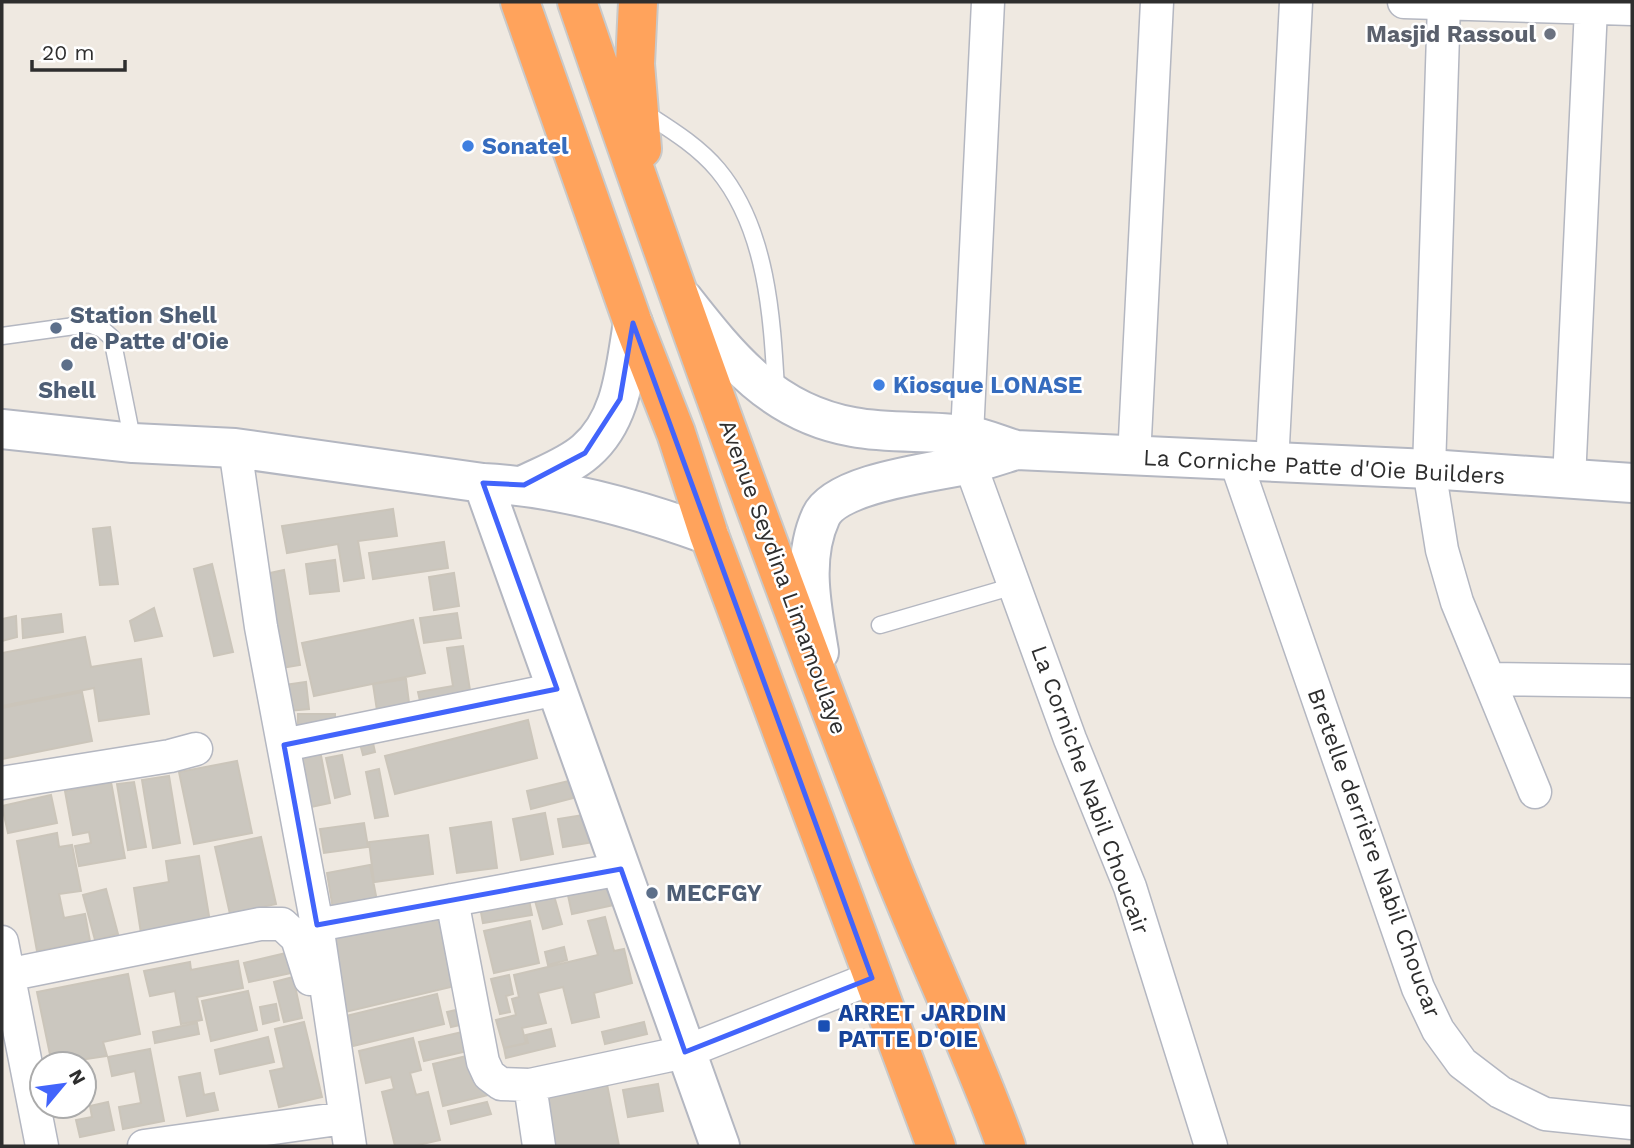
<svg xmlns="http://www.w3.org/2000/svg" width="1634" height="1148" font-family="'Work Sans',sans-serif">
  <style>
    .building { fill: #cbc7bf; stroke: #cbc5ba; stroke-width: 2 }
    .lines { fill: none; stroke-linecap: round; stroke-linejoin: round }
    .lane-casing { stroke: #b4b7c1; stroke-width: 19 }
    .street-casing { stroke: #b4b7c1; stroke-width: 35 }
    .secondary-casing { stroke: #b4b7c1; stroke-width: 42 }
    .highway-casing { stroke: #c9c9c9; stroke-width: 42 }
    .lane { stroke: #fff; stroke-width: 16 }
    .street { stroke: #fff; stroke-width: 32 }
    .secondary { stroke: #fff; stroke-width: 38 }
    .highway { stroke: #ffa35c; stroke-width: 38 }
    .marked { fill: none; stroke: #4264fb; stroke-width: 5; stroke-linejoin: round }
    .worship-dot { fill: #6b7280; stroke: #fff; stroke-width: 2.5 }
    .shop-dot { fill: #3f7fe0; stroke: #fff; stroke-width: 2.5 }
    .service-dot { fill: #5c6f8a; stroke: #fff; stroke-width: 2.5 }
    .transit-dot { fill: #1a4fb4; stroke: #fff; stroke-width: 2.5 }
    .labels { text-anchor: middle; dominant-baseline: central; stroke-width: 5; stroke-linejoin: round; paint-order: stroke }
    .worship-label { font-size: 23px; font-weight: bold; fill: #5b616d; stroke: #fff; text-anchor: end }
    .shop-label { font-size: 23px; font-weight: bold; fill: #366cbe; stroke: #fff; text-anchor: start }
    .service-label { font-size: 23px; font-weight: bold; fill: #4e5e75; stroke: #fff; text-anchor: start }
    .street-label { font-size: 23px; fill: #2e2e2e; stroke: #fff }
    .transit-label { font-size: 23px; font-weight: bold; fill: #164399; stroke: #fff; text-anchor: start }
  </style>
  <rect width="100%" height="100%" fill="#efe9e1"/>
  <path class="building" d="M393,509L397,536L358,541L364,578L344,581L338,544L287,553L282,526Z
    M110,527L118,584L100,585L93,529Z
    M444,542L448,568L373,579L369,553Z
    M335,560L339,591L310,594L306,564Z
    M212,564L233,652L214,656L194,569Z
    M284,570L300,665L281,668L265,574Z
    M454,573L459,606L434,610L429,577Z
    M154,608L162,636L135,641L130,621Z
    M457,613L461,638L424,643L420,618Z
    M61,614L63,632L23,638L22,619Z
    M16,616L17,637L2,641V619Z
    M413,620L425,673L314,696L302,643Z
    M85,637L91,667L141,659L149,714L99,721L94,688L2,706V653Z
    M463,646L472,703L422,710L418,692L453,686L447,648Z
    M406,679L410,711L378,717L373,684Z
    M306,682L309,709L288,711L284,685Z
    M82,692L92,741L2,759V708Z
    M298,714H335V730L298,731Z
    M528,720L537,758L395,794L385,756Z
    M371,734L375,752L363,755L358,736Z
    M319,745L330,803L306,808L295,750Z
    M342,755L350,794L335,798L326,758Z
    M237,761L252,833L194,844L179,772Z
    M379,769L388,816L375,818L366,772Z
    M169,776L180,843L153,848L142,780Z
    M573,780L577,797L531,809L527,791Z
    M111,782L125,858L79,866L75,846L91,843L89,832L73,835L65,791Z
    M134,782L146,847L128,850L117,784Z
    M51,795L57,823L8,833L2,806Z
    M545,813L553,854L521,860L513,819Z
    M590,814L594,842L563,847L558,819Z
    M491,822L497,868L457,873L450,828Z
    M364,823L368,847L324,853L320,829Z
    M57,833L59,847L72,845L81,891L59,894L64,918L85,914L90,941L37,951L17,841Z
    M428,835L433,874L374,882L369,842Z
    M261,837L276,904L230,914L215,847Z
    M199,856L210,922L141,933L134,888L169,882L166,861Z
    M370,865L377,901L333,909L327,873Z
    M608,876L614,905L572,914L566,886Z
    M551,885L562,924L543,929L532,890Z
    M106,889L118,934L95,940L83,895Z
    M529,900L532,915L483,923L480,907Z
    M440,906L459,985L345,1012L326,933Z
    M605,917L614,951L624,949L632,983L594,993L599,1017L572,1023L563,987L538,993L546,1023L522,1028L526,1043L504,1048L496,1020L516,1015L512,999L519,997L514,975L598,955L588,921Z
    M530,921L539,963L494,973L484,931Z
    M564,947L567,960L548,965L545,952Z
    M286,953L291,973L249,982L244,963Z
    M238,961L243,988L197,997L202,1020L181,1024L175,991L150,996L144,971L190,962L191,970Z
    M128,974L140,1034L103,1042L107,1056L52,1064L37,992Z
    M509,975L513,994L506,996L510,1012L500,1014L491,979Z
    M293,977L302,1018L284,1022L274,982Z
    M248,991L257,1030L211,1041L202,1001Z
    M437,994L444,1024L353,1046L346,1016Z
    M276,1004L279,1020L263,1024L260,1007Z
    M469,1007L473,1022L451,1027L447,1012Z
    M304,1022L322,1097L279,1107L270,1071L284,1068L275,1029Z
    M644,1022L647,1034L605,1044L602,1032Z
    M197,1023L199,1034L155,1043L153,1032Z
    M551,1029L555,1046L506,1058L504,1048L528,1043L526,1035Z
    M471,1030L476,1049L424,1061L419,1042Z
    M268,1037L274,1062L220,1074L215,1050Z
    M413,1038L421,1070L410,1073L416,1095L428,1092L440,1140L414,1146H395L382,1092L394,1089L391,1077L366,1083L359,1051Z
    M150,1049L164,1121L123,1129L119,1107L141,1103L135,1071L112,1076L108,1057Z
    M479,1053L488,1095L443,1106L433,1064Z
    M200,1073L204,1095L214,1093L218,1110L187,1116L179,1077Z
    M605,1074L619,1146H555L543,1085Z
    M658,1084L663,1111L628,1117L623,1090Z
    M108,1102L114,1130L80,1137L76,1120L92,1117L90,1106Z
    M487,1102L491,1114L451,1124L448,1111Z"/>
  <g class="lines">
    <g class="lane-casing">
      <path id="lane" d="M642,111C668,128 697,145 718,170C767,229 772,317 776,389
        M2,336L89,324L102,329L112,338L133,443
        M880,625L1014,586"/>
    </g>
    <g class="street-casing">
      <path id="street" d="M988,2L967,435L970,464L1070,739L1130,887L1211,1146
        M1404,2L1632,9
        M1444,4L1429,469L1442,550L1457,602L1535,792
        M235,448L261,627L317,925L350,1146
        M1134,458L1157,2
        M1236,462L1418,988L1438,1030L1462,1063L1500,1092L1545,1114L1632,1123
        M1272,464L1296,2
        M1569,480L1591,8
        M1489,679L1632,681
        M284,745L557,689
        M2,783L170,756L196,749
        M452,900L483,1062L489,1075L501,1084L530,1085L685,1052L872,978
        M317,925L621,869
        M2,942L42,1146
        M2,976L260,924H282L297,938L310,979
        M530,1085L539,1146
        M144,1146L345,1118"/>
    </g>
    <g class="secondary-casing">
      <path id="secondary" d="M683,299C730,359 773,413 853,427C889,434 928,430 965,435C982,437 999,445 1016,450L1429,469L1632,483
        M2,429L133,443L235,448L483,483C559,487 638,509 709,535
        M483,483L720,1146
        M524,485C544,475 569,466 586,451C623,419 625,368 633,323
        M819,652C812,608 801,559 821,516C837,482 937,472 970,464C985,460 1000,455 1016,450"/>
    </g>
    <g class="highway-casing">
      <path id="highway" d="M520,2L633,323L676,433L709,535L936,1146
        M577,2C675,289 777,574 887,856C925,954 971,1048 1006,1146
        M638,2L635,64L642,149"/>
    </g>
    <use href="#lane" class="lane"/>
    <use href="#street" class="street"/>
    <use href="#secondary" class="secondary"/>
    <use href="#highway" class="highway"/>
  </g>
  <path class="marked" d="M633,323L872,978L685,1052L621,869L317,925L284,745L557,689L483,483L524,485L585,453L620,399Z"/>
  <circle class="worship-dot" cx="1550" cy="34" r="7"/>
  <g class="shop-dot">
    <circle cx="468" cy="146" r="7"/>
    <circle cx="879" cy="385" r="7"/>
  </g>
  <g class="service-dot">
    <circle cx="56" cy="328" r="7"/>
    <circle cx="67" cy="365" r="7"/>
    <circle cx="652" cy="893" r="7"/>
  </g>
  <rect class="transit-dot" x="817" y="1019" width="14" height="14" rx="3.5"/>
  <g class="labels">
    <g class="worship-label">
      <text x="1536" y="34">Masjid Rassoul</text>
    </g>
    <g class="shop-label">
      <text x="482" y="146">Sonatel</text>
      <text x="893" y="385">Kiosque LONASE</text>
    </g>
    <g class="service-label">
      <text x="70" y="315">Station Shell<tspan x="70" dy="26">de Patte d'Oie</tspan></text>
      <text x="67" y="390" text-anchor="middle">Shell</text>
      <text x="666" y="893">MECFGY</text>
    </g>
    <g class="street-label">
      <text transform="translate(1324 467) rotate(3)">La Corniche Patte d'Oie Builders</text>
      <text transform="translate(783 577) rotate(70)">Avenue Seydina Limamoulaye</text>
      <text transform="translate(1090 790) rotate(70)">La Corniche Nabil Choucair</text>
      <text transform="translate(1374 853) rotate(70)">Bretelle derrière Nabil Choucar</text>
    </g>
    <g class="transit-label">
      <text x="838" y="1013">ARRET JARDIN<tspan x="838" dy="26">PATTE D'OIE</tspan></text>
    </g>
  </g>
  <rect width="1634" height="1148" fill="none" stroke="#2e2e2e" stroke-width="7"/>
  <g transform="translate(63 1085) rotate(61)"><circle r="33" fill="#ffffff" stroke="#ababab" stroke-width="2"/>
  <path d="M0-5L12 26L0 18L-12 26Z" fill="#4264fb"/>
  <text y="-10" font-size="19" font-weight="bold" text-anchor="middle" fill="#2e2e2e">N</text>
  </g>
  <path d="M32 60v10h93v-10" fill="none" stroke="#2e2e2e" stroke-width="3.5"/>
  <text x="42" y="60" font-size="21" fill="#2e2e2e" stroke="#ffffff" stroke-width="5" paint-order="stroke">20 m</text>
</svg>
